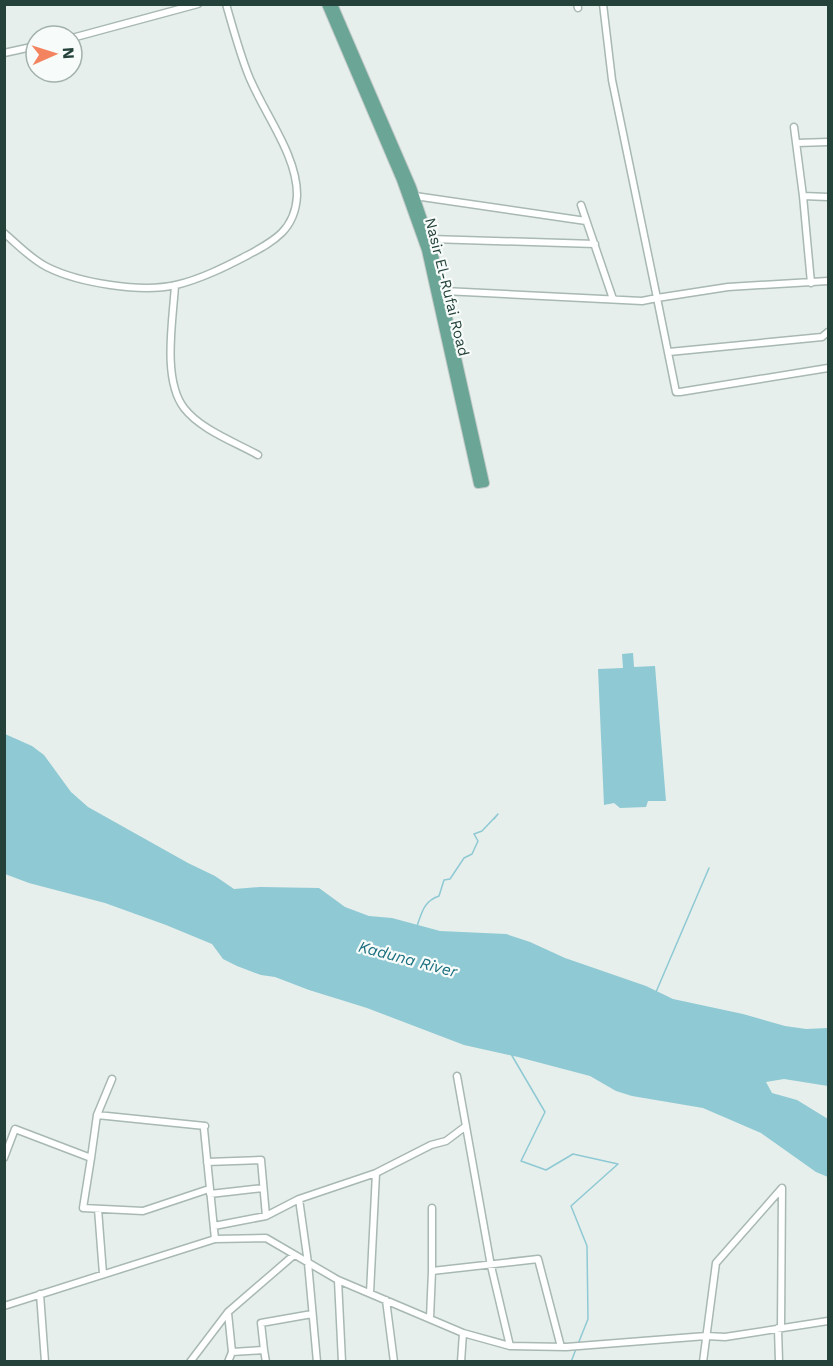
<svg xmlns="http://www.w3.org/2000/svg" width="833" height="1366" font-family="'Work Sans',sans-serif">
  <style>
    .water { fill: #8ec9d4 }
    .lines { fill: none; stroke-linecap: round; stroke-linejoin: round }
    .stream { stroke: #8ec9d4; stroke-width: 1.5 }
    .minor-casing { stroke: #a8b8b2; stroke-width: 9 }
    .major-casing { stroke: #c2cac8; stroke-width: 10 }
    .minor { stroke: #fff; stroke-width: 6 }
    .major { stroke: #6aa596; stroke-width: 8 }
    .labels { text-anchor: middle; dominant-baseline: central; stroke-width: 4.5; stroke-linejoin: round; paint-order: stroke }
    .street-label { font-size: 15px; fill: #24423a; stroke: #f7fbf9 }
    .water-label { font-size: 16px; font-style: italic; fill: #1c6f80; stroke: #f7fbf9 }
  </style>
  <rect width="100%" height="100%" fill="#e6efeb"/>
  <path class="water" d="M633,653L634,667L655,666L666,801H648L646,807L620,808L614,803L604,805L598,669L623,668L622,654Z
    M5,734L32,746L44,755L71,792L88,807L188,863L215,876L234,889L260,887L319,888L345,907L369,916L392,918L440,931L506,934L530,942L565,958L646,986L673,999L743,1014L785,1026L806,1029L828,1028V1086L784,1079L766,1082L772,1093L797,1100L828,1119V1177L816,1172L761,1133L703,1108L632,1096L616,1091L590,1076L518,1057L464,1045L367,1008L309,990L275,977L261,975L237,966L223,959L212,944L166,925L105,903L29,883L5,874Z"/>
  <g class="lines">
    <path class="stream" d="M417,926C422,912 424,901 439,896L444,880L450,879L464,858L472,854L478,841L474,834L482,831L498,814L494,819
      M656,992L709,868
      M511,1054L545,1112L521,1161L546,1170L573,1154L618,1164L571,1206L587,1246L588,1319L578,1344
      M571,1362L576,1349"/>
    <g class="minor-casing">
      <path id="minor" d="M577,4L578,8
        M603,4L612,80L657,298L728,287L828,281
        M72,38L198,4
        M4,53L36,46
        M794,127L803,196L811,283
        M797,143L828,142
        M415,196L586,221
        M803,196L828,197
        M581,205L613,299
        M4,233C17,244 31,259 47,267C79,283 141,293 176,285C201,279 225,267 248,255C274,241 295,230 297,196C298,155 262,111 248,74C239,51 233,28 226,4
        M430,239L595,244
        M175,285C173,320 162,379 184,408C201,430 235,442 258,455
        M444,291L642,301L657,298L676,392H680L828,368
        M669,352L822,337L828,332
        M457,1076L491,1266L510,1346
        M97,1115L205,1126
        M204,1129L215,1239
        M4,1158L15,1129L91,1158L97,1115L112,1079
        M91,1158L83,1208L143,1211L206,1190
        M207,1162L261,1160L266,1216
        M210,1194L263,1188
        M299,1199L308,1263L317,1362
        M98,1209L103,1274
        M214,1226L266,1216L299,1199L376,1173L431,1145L446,1141L466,1126
        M432,1271V1208
        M338,1280L342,1362
        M370,1293L376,1173
        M40,1294L45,1362
        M386,1300L394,1362
        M4,1306L215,1239L266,1238L338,1280L463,1333L510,1346L566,1347L706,1336L725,1337L828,1321
        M430,1318L432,1271L538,1259L561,1347
        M778,1328L779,1362
        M264,1350L261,1323L312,1314
        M232,1352L264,1350L266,1362
        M190,1362L228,1312L294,1255
        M228,1362L232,1352L228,1313
        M461,1362L463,1333
        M703,1362L716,1263L782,1188L781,1328"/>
    </g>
    <g class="major-casing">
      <path id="major" d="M326,4L401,180L426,250L478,484L485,483L432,246L412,187L333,4"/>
    </g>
    <use href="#minor" class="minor"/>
    <use href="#major" class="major"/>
  </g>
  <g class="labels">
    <g class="street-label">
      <text transform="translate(447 287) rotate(76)">Nasir El-Rufai Road</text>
    </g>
    <g class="water-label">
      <text transform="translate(408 959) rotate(15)">Kaduna River</text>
    </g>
  </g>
  <rect width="833" height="1366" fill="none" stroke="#24423a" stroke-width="12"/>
  <g transform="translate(54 54) rotate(87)"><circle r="28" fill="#f7fbf9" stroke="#a3b1ad" stroke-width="1.5"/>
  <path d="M0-4.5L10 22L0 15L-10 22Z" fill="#f4845f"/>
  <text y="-9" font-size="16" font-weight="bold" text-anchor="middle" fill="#24423a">N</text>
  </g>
</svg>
